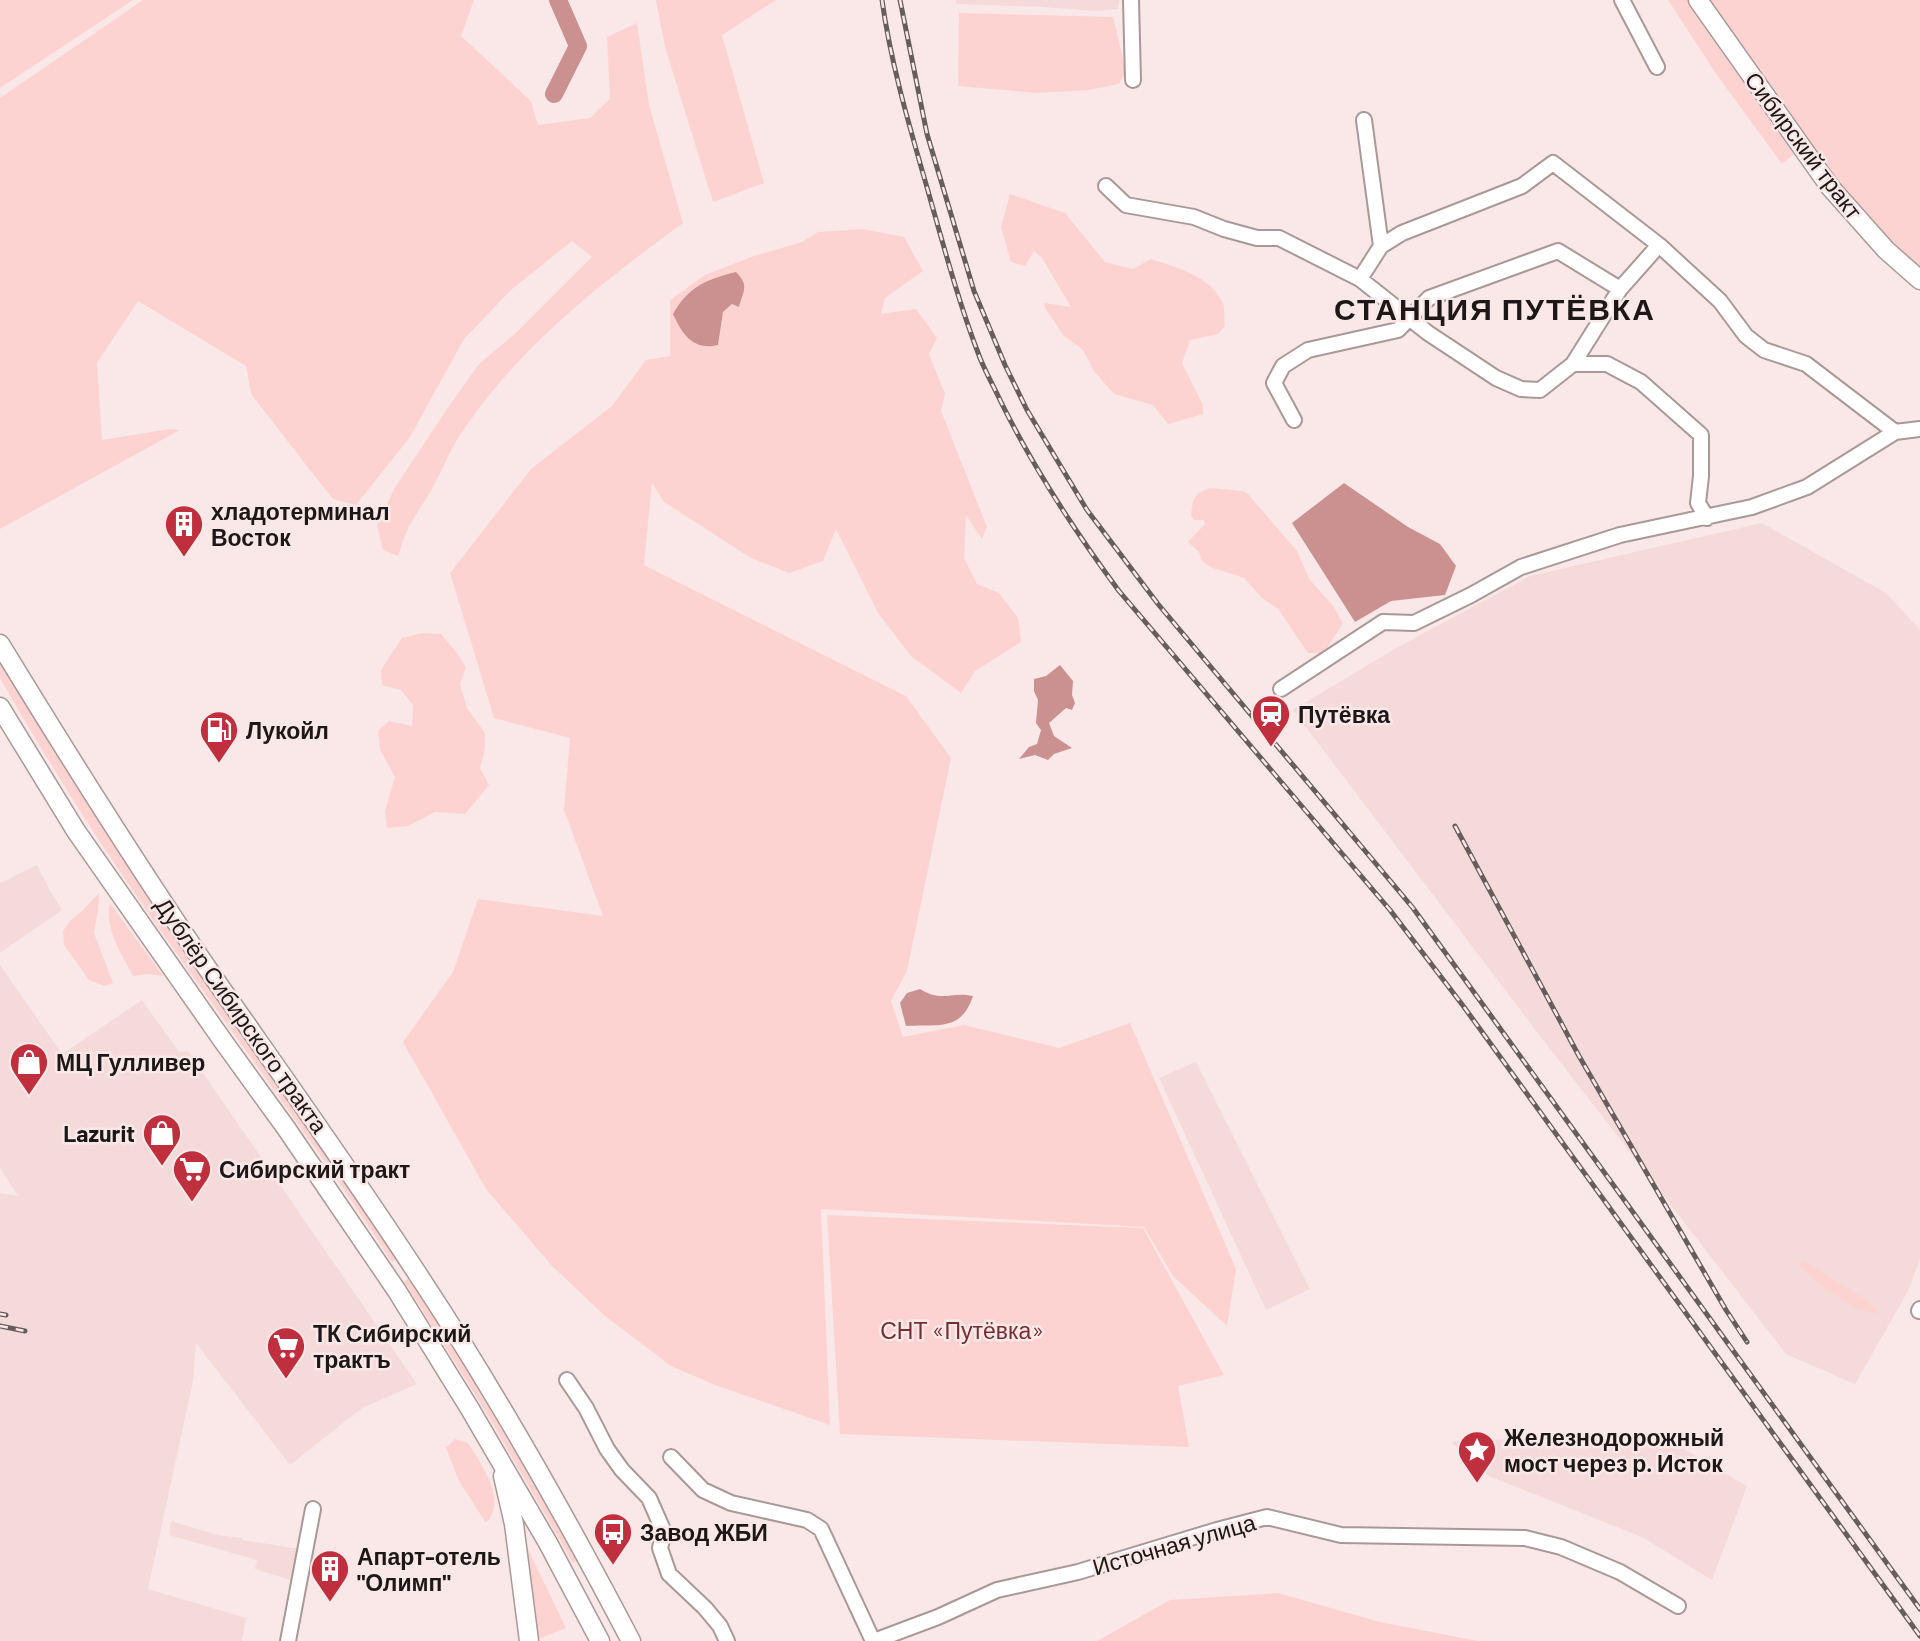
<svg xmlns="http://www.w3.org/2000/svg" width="1920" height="1641" font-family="Barlow,sans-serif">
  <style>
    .built { fill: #f4dbd9 }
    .green { fill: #fdd3d1; fill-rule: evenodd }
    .water { fill: #cb9190 }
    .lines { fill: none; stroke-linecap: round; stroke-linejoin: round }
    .river { stroke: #cb9190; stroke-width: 18 }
    .minor-casing { stroke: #a89998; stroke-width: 18 }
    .major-casing { stroke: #a89998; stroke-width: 21 }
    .minor { stroke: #fff; stroke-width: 14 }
    .major { stroke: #fff; stroke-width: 18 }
    .rail-casing { stroke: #675d5d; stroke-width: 5 }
    .rail { stroke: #f9e8e7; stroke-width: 2.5; stroke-dasharray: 8; stroke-linecap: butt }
    .labels { text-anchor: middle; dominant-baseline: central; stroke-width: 5; stroke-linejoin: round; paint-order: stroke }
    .street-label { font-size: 23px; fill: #1d1717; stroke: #f9e8e7 }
    .poi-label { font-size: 23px; font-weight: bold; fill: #1d1717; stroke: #f9e8e7; text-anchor: start }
    .park-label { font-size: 23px; fill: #752f31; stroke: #f9e8e7 }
    .district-label { font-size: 30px; font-weight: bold; letter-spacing: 2px; fill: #1d1717; stroke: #f9e8e7 }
  </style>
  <rect width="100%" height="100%" fill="#f9e8e7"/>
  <path class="built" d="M956,0H1119L1118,9L1095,11L1042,7L956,4Z
    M1762,523L1886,593L1920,630V1259L1908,1291L1855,1384L1786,1354L1537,1032L1293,710L1396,648L1530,576Z
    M37,865L48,887L62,910L0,953V883Z
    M0,965L62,1054L142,1000L179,1052L188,1051L417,1384L362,1408L290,1465L196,1343L193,1381L148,1589L246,1618L242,1641H0V1193L18,1196L0,1168Z
    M1196,1062L1310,1289L1266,1310L1159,1078Z
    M1580,1435L1684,1449L1747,1486L1712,1580L1642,1537L1489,1476L1451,1442Z
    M171,1521L217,1535L242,1538V1540L300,1549L291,1580L255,1569L257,1560L169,1535Z"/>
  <path class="green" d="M0,0H133L0,88Z
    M143,0H474L461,36L531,101L538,125L590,118L610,99L607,37L637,23L649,105L683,223C598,285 516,349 458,438C449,453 442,470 434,485C426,501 414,515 407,531C403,539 401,548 398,556L383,550L377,526L394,489L449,406L479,364L517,332L592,257L572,241L511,290L464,339L410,437L356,505L333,499L313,474L251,394L246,366L138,301L97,363L102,440L170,429L180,430L0,529V98Z
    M656,0H776L722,35L764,183L713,202L665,47Z
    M1668,0H1687L1795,153L1782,164L1717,75Z
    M1709,0H1920V268L1895,245L1838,181Z
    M959,13L1113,17L1126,71L1119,84L1089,90L1037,93L958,86Z
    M1010,194L1065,213L1105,262L1133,269L1151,259C1176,267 1212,277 1223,303C1225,309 1224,319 1225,326L1218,334L1190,340L1182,363L1203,405V414L1168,424L1153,405L1114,394L1094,371L1083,350L1064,336L1045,308L1044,303L1071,307L1042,258L1034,251L1025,266L1011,262L1001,227Z
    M863,229L904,237L923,271L885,298L881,314L916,309L937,338L929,354L945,394L941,411L987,527L982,539L966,515L964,558L977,584L999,593L1018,618L1021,642L975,671L961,693L911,656L878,613L836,529L823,561L789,573L751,558L664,502L652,483L644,565L906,696L951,758L907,971L891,1001L903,1037L964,1025L1059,1048L1130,1023L1236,1269L1227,1326L1173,1276L1144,1227L821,1209L830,1425L715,1385L671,1366L605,1316L553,1267L486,1189L403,1042L453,972L478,899L603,916L564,810L570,738L494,718L450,573L531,469L612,406L646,360L670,356V300L705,275L754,256L802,242L818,232ZM743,279L745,289L739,306L732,304L723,312L718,345L695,343Z
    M1210,488L1242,491L1247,493L1297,551L1310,580L1334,607L1343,623L1324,653H1308L1278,609L1262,598L1244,578L1210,567L1202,561L1199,552L1188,542L1205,524L1204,520H1194L1191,516C1193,499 1193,494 1210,488Z
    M422,633L441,634L457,653L466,667L460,684L467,708L485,733V749L480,768L489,785L465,814L435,812L408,826L387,828L385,811L395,777L380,750L378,731L389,721L412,726L413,705L401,690L382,685L381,670L402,638Z
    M0,659C120,867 263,1060 400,1257L392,1262C308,1132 214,1010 127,882C82,816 40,748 0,678Z
    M99,893L98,911L94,933L113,983L104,986L89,980L64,945L63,931L70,921L84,909Z
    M110,903L163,976L149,974L133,976C122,954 104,929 110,903Z
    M827,1215L1143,1228L1224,1375L1178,1386L1189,1447L840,1434Z
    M1804,1261L1862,1297L1877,1309V1314L1855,1308L1825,1289L1798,1265Z
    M413,1276L497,1411L580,1559L573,1563L487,1414L404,1281Z
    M455,1439L468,1443C481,1464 508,1500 486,1523L459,1481L446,1448Z
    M526,1545L566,1628L536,1640Z
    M1278,1593L1380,1622L1478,1641H1097L1170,1600Z"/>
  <path class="water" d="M736,272C750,286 743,291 739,307L732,304L723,312L718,345C693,351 682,334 673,314C688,287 707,279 736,272Z
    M1344,483L1408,527L1440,544L1456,566L1445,595L1391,601L1355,622L1292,523Z
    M1060,665L1073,681L1072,695L1075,703L1072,710L1066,708L1049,723L1054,736L1072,748L1054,754L1048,760L1035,755L1019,759L1029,747L1037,744L1041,730L1036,723L1038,700L1034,691V679L1046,676Z
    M920,989C943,1003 949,991 973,996C961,1032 938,1024 906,1026L900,1003L907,993Z"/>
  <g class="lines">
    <path class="river" d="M554,94L578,46L558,0"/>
    <g class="minor-casing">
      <path id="minor" d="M1131,0L1133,80
        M1622,0L1657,67
        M1364,120L1381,246
        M1106,186L1126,205L1194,217L1224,229L1257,238H1279L1360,279L1428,333L1496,378L1521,389L1540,390L1573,364H1607L1641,382L1701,435V476L1698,503L1707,518
        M1360,279L1381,246L1402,233L1522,186L1553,163L1659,245L1720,301L1746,336L1764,350L1806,364L1895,432
        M1573,364L1620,289L1659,245
        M1294,420L1274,383L1283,366L1308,350L1398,330L1429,298L1558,251L1620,289
        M1281,689L1383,622L1414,623L1471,595L1521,567L1620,535L1752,507L1807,487L1895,432L1920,429
        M1919,1311L1920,1309
        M567,1380L586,1408L607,1449L622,1470L649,1498L664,1532L660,1548L669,1574L705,1608L720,1626L727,1641
        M671,1457L703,1490L731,1503L807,1520L821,1529L873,1641
        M288,1641L313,1509
        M874,1641L938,1617L997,1590L1078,1572L1217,1530L1267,1517L1341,1535L1525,1538L1561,1547L1620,1572L1678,1606"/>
    </g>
    <g class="major-casing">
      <path id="major" d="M1698,0L1830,187L1886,250L1920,280
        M0,644C69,757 139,869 214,978C281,1074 349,1169 413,1267C493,1387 564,1513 631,1641
        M0,707L76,831L223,1041L286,1128L397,1291L470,1409L548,1543L600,1641
        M503,1476L514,1524L529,1641"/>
    </g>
    <use href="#minor" class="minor"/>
    <use href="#major" class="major"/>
    <g class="rail-casing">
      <path id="rail" d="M882,0C891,65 910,128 928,191C944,247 959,304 980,358C986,373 994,387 1001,402C1034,469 1074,530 1119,591L1390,910L1464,1007L1920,1636
        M900,0L927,134L974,291L1005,365L1027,410L1087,510L1158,604L1413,908L1920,1609
        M1455,826L1579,1056L1726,1310L1747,1342
        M0,1314L6,1315
        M0,1326L25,1331"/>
    </g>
    <use href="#rail" class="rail"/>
  </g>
  <defs>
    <g id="building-pin" transform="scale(2.0125)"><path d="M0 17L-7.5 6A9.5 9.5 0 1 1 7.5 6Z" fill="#bf2f3e" stroke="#f9e8e7"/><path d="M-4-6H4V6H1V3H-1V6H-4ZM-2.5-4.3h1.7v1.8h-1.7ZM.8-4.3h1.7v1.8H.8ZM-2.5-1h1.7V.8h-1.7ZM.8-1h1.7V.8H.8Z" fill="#fff"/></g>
    <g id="station-pin" transform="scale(2.0125)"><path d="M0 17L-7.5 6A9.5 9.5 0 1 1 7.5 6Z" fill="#bf2f3e" stroke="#f9e8e7"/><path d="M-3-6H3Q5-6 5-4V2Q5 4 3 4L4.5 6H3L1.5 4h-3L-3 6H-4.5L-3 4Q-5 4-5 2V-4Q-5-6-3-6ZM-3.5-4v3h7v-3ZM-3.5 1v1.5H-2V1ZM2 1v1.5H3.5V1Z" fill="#fff"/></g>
    <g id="fuel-pin" transform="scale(2.0125)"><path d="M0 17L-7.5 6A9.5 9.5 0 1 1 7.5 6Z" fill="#bf2f3e" stroke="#f9e8e7"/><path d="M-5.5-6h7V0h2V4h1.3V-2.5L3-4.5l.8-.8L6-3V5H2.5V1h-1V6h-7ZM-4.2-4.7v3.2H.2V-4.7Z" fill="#fff"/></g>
    <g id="shop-pin" transform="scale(2.0125)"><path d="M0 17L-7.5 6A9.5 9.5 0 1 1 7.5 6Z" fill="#bf2f3e" stroke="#f9e8e7"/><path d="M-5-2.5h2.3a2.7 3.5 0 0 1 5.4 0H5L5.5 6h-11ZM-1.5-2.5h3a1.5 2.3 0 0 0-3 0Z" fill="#fff"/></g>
    <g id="supermarket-pin" transform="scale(2.0125)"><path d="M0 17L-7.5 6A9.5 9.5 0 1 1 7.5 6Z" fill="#bf2f3e" stroke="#f9e8e7"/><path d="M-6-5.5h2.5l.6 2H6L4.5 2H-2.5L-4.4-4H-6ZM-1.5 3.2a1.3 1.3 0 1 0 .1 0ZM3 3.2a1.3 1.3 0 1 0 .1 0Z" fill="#fff"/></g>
    <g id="sight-pin" transform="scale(2.0125)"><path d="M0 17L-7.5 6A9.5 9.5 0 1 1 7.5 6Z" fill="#bf2f3e" stroke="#f9e8e7"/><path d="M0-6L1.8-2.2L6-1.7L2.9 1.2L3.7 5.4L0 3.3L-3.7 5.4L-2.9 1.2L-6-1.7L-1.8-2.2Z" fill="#fff"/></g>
    <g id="bus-pin" transform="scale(2.0125)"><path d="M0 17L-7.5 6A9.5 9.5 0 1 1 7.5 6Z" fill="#bf2f3e" stroke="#f9e8e7"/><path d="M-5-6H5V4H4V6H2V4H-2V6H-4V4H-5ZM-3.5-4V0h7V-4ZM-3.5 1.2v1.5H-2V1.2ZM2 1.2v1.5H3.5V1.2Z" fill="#fff"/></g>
  </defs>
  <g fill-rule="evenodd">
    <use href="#building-pin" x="184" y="524"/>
    <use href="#station-pin" x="1271" y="714"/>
    <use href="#fuel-pin" x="219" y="730"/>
    <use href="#shop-pin" x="29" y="1062"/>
    <use href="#shop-pin" x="162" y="1133"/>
    <use href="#supermarket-pin" x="192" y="1169"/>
    <use href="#supermarket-pin" x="286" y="1346"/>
    <use href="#sight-pin" x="1477" y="1450"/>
    <use href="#bus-pin" x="613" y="1532"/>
    <use href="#building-pin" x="330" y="1569"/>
  </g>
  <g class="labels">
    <g class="street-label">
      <text transform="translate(1804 145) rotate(53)">Сибирский тракт</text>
      <text transform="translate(242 1015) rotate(55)">Дублёр Сибирского тракта</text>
      <text transform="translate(1174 1544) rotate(-16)">Источная улица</text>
    </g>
    <g class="poi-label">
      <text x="211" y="511">хладотерминал<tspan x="211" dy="26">Восток</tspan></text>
      <text x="1298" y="714">Путёвка</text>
      <text x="246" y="730">Лукойл</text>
      <text x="56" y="1062">МЦ Гулливер</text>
      <text x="135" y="1133" text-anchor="end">Lazurit</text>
      <text x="219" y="1169">Сибирский тракт</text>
      <text x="313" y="1333">ТК Сибирский<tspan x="313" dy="26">трактъ</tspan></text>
      <text x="1504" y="1437">Железнодорожный<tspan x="1504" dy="26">мост через р. Исток</tspan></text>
      <text x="640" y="1532">Завод ЖБИ</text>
      <text x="357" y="1556">Апарт-отель<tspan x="357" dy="26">"Олимп"</tspan></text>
    </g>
    <g class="park-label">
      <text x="962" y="1330">СНТ «Путёвка»</text>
    </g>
    <g class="district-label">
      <text x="1495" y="308">СТАНЦИЯ ПУТЁВКА</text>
    </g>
  </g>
</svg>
